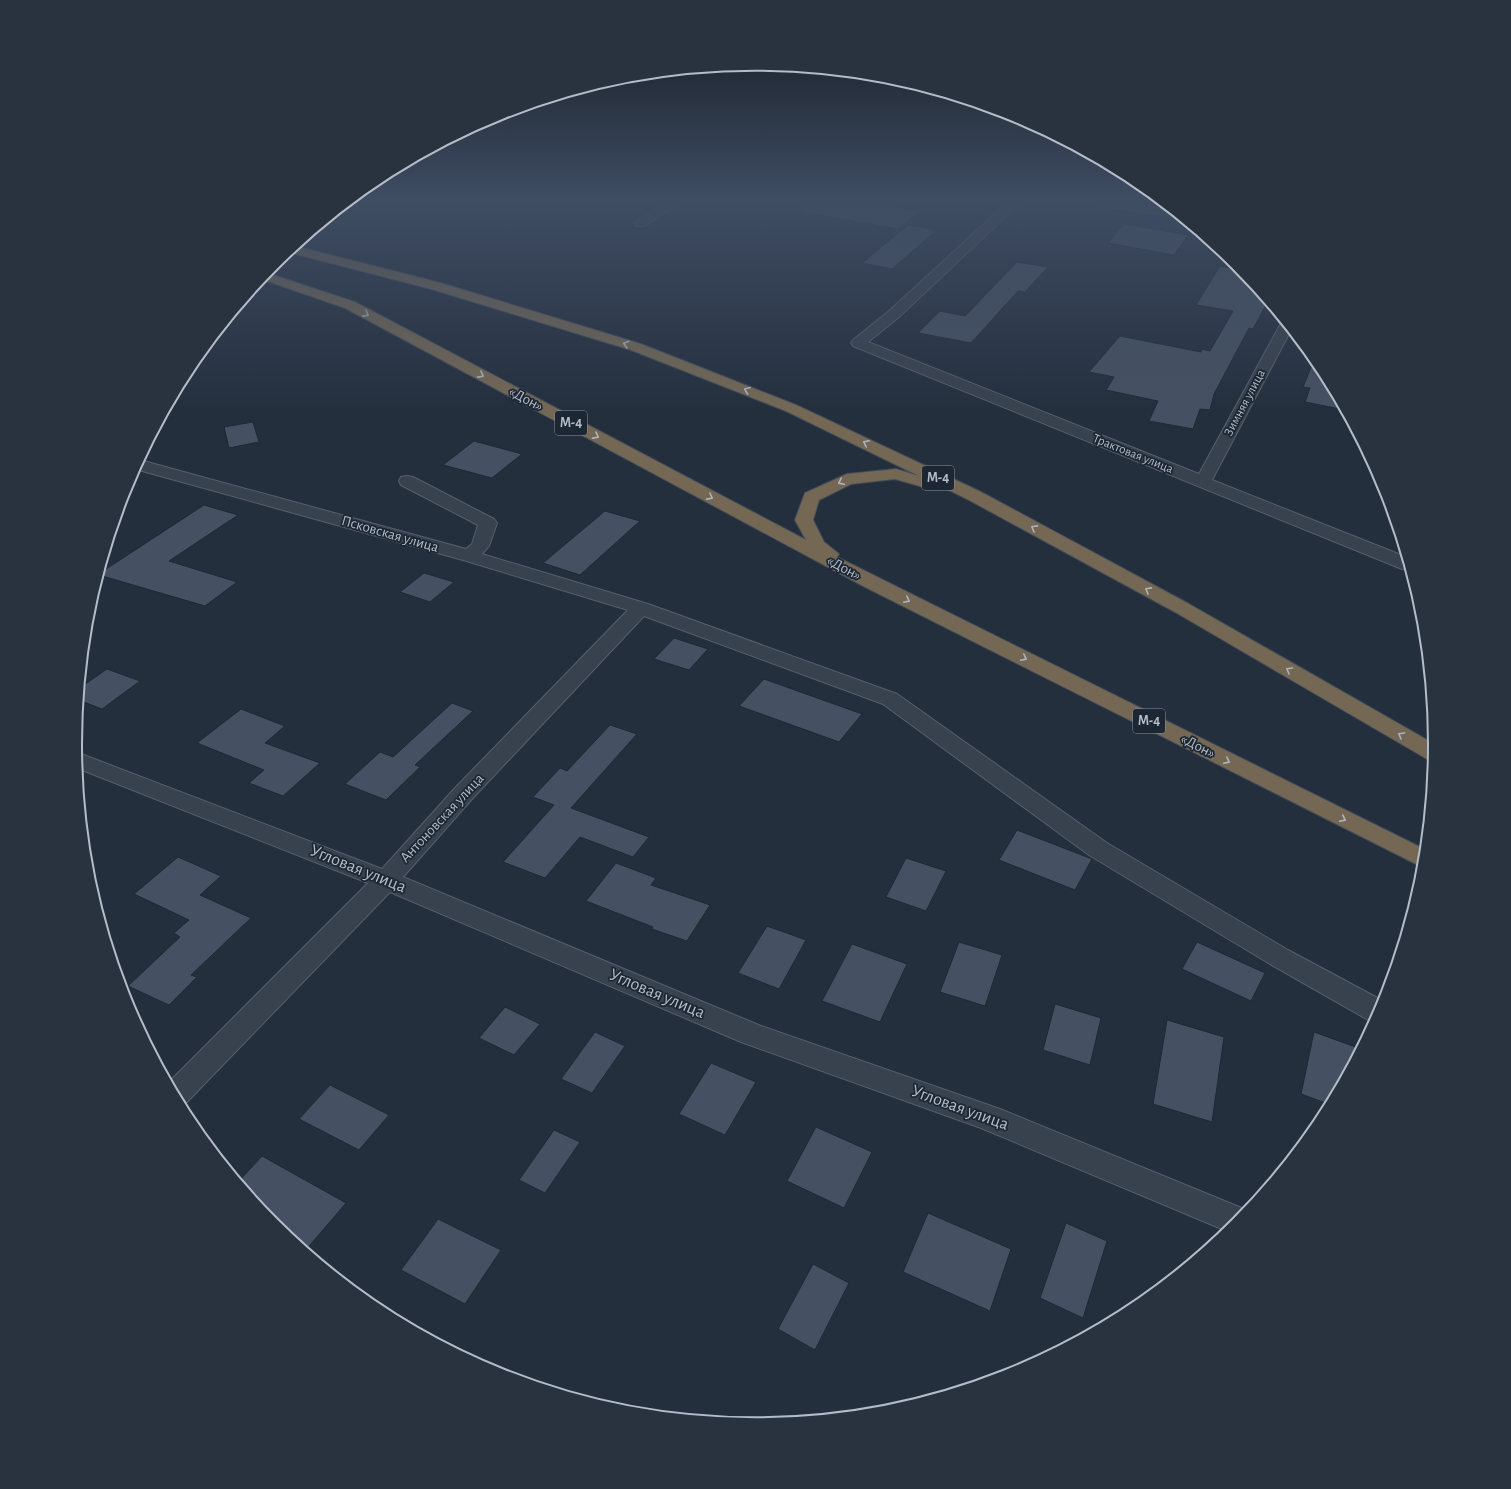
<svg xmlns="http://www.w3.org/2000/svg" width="1511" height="1489" font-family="'Alegreya Sans',sans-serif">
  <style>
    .building { fill: #455162; stroke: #1f2835 }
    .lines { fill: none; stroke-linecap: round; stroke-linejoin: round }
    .minor-casing { stroke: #565f6c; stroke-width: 2 }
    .highway-casing { stroke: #434c59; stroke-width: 2 }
    .minor { fill: #38414e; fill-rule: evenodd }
    .highway { fill: #746855; fill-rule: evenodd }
    .oneway { stroke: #aeb4bd }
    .labels { text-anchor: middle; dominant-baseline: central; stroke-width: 3.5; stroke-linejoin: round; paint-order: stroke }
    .far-street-label { font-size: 13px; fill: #b4bcc9; stroke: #1d2633 }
    .shield { fill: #1d2633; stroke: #878f9c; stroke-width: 1 }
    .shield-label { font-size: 14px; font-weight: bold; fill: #b4bcc9 }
    .street-label { font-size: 15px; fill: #b4bcc9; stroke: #1d2633 }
    .near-street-label { font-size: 18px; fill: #b4bcc9; stroke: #1d2633 }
    .rim { fill: none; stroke: #b4bcc9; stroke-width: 2 }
  </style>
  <rect width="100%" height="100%" fill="#242f3e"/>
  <path class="building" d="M802,201H858L920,211L898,229L801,212Z
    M1124,224L1188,235L1174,255L1108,243Z
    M908,225L937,230L892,269L862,263Z
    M1017,262L1048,267L1025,292L1018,291L971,343L918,333L940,311L965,316Z
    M1220,266L1242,270L1268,301L1253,329L1249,328L1214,394L1210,410L1200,409L1193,429L1149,421L1158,401L1106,390L1114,377L1089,372L1120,336L1201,352L1202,349L1210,351L1233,311L1196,305Z
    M1315,358L1321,367L1345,410L1305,402L1310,388L1303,387Z
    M253,422L259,442L229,448L224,427Z
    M474,441L522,454L492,478L443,465Z
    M204,505L238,515L169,561L237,582L205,606L99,575L100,573Z
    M605,511L640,521L580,575L543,563Z
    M424,573L454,582L430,602L400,592Z
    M674,638L708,649L689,670L654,659Z
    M107,669L140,681L102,709L79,700L81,687Z
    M764,679L862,714L839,742L739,706Z
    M452,703L473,711L415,765L420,767L386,800L345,784L380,752L393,757Z
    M241,709L285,726L265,743L320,763L283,796L249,783L264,770L197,743Z
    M610,725L637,734L571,808L649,837L633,857L580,837L545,878L503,862L554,805L533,797L560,768L567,771Z
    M1017,830L1092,859L1075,890L999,860Z
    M178,857L221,876L200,895L251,918L191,975L197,977L169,1005L128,986L180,937L174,933L189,920L134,894Z
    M906,858L946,871L926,911L886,897Z
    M616,863L656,878L651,885L710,905L687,941L652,929L653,927L586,901Z
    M767,926L806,940L779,989L738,973Z
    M959,942L1002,955L985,1006L940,992Z
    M1197,942L1265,973L1251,1001L1182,969Z
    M852,944L907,964L880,1022L822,1001Z
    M1055,1004L1101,1018L1090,1065L1043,1050Z
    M505,1007L540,1024L514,1055L479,1038Z
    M1167,1020L1224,1037L1212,1122L1153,1104Z
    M595,1032L625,1046L592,1093L561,1079Z
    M1314,1032L1361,1049L1331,1105L1301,1094Z
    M711,1063L756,1082L725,1135L679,1114Z
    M330,1085L389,1115L359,1150L299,1119Z
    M816,1127L872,1152L844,1208L787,1181Z
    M554,1130L580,1142L545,1193L519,1180Z
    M262,1156L346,1203L305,1251L274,1226L238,1182Z
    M928,1213L1011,1249L990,1311L903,1272Z
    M438,1219L501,1250L465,1304L401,1270Z
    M1066,1223L1107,1241L1083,1318L1040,1298Z
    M813,1264L849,1283L815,1350L778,1329Z"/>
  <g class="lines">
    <g class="minor-casing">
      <path id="minor" d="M670,201H684L644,226H636L634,224L636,222Z
        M1009,201H1022L899,317L868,342L1199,474L1280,325L1284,322L1291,330L1212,480L1406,557L1410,570L1402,569L853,346L851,343L853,340L889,311Z
        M1085,201H1113L1171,210L1180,217L1091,204Z
        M140,460L466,549L472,544L478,525L401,485L399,481L401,477L407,476L413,477L494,519L497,523L489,546L482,554L648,604L897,694L1107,843L1288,950L1385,1002L1384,1005L1375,1022L1370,1021L1270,964L1089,855L883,704L644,616L472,799L403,877L761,1026L1000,1109L1249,1211L1229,1232L981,1128L741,1042L390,892L185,1104L181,1106L168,1083L368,883L77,768L76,752L382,869L456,787L628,610L463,560L135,469Z"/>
    </g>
    <g class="highway-casing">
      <path id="highway" d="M295,246L441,283L641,344L796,405L981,492L1189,604L1436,745L1434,761L1427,759L1175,612L969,500L931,481L929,486L923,487L895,479L851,484L819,500L813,520L824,542L839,554L837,557L1426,850L1424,868L865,587L345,308L261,279L267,273L355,302L806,540L795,520L805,493L847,474L896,469L919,476L786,411L631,350L431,289L288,252Z"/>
    </g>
    <use href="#minor" class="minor"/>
    <use href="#highway" class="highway"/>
  </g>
  <defs><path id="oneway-chevron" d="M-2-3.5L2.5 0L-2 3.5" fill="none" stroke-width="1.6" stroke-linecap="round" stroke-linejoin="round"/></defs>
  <g class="oneway">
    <use href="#oneway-chevron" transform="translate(366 314) rotate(28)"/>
    <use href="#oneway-chevron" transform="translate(626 344) rotate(-163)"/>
    <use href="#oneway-chevron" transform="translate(481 375) rotate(28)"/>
    <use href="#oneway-chevron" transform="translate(747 390) rotate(-158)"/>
    <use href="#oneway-chevron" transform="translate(596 436) rotate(28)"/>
    <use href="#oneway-chevron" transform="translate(866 443) rotate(-154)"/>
    <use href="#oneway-chevron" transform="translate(841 482) rotate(154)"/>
    <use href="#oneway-chevron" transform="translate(710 497) rotate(28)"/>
    <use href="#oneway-chevron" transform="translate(1034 528) rotate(-151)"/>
    <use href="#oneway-chevron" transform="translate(1148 590) rotate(-151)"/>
    <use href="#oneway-chevron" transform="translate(907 600) rotate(26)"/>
    <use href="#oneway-chevron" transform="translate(1024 658) rotate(27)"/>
    <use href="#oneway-chevron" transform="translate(1289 670) rotate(-150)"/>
    <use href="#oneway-chevron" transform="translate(1401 735) rotate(-150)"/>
    <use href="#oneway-chevron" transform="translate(1227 761) rotate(27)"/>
    <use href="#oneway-chevron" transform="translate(1343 819) rotate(27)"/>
  </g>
  <linearGradient id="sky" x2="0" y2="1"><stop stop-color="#141a22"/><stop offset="0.49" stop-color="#3f4d63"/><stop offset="1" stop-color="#3f4d63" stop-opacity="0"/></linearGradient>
  <rect width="1511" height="409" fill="url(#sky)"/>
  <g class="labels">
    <g class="far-street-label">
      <text transform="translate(1245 403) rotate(-62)">Зимняя улица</text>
      <text transform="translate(1133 454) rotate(22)">Трактовая улица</text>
    </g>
    <g class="shield">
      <rect x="555" y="411" width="32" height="24" rx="3"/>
      <rect x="922" y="466" width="32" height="24" rx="3"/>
      <rect x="1133" y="709" width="32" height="24" rx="3"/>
    </g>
    <g class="shield-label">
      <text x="571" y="423">М-4</text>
      <text x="938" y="478">М-4</text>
      <text x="1149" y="721">М-4</text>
    </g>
    <g class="street-label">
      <text transform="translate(526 399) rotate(28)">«Дон»</text>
      <text transform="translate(390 534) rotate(16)">Псковская улица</text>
      <text transform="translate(844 568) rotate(28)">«Дон»</text>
      <text transform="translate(1198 746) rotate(27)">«Дон»</text>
      <text transform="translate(442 818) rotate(-47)">Антоновская улица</text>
    </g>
    <g class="near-street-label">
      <text transform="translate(358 869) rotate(22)">Угловая улица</text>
      <text transform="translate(657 994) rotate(23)">Угловая улица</text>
      <text transform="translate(960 1108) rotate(20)">Угловая улица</text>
    </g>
  </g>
  <path d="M0 0H1511V1489H0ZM82 744a673 673 0 1 1 1346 0a673 673 0 1 1-1346 0Z" fill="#29323f" fill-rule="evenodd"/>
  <path class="rim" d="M82 744a673 673 0 1 1 1346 0a673 673 0 1 1-1346 0Z"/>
</svg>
